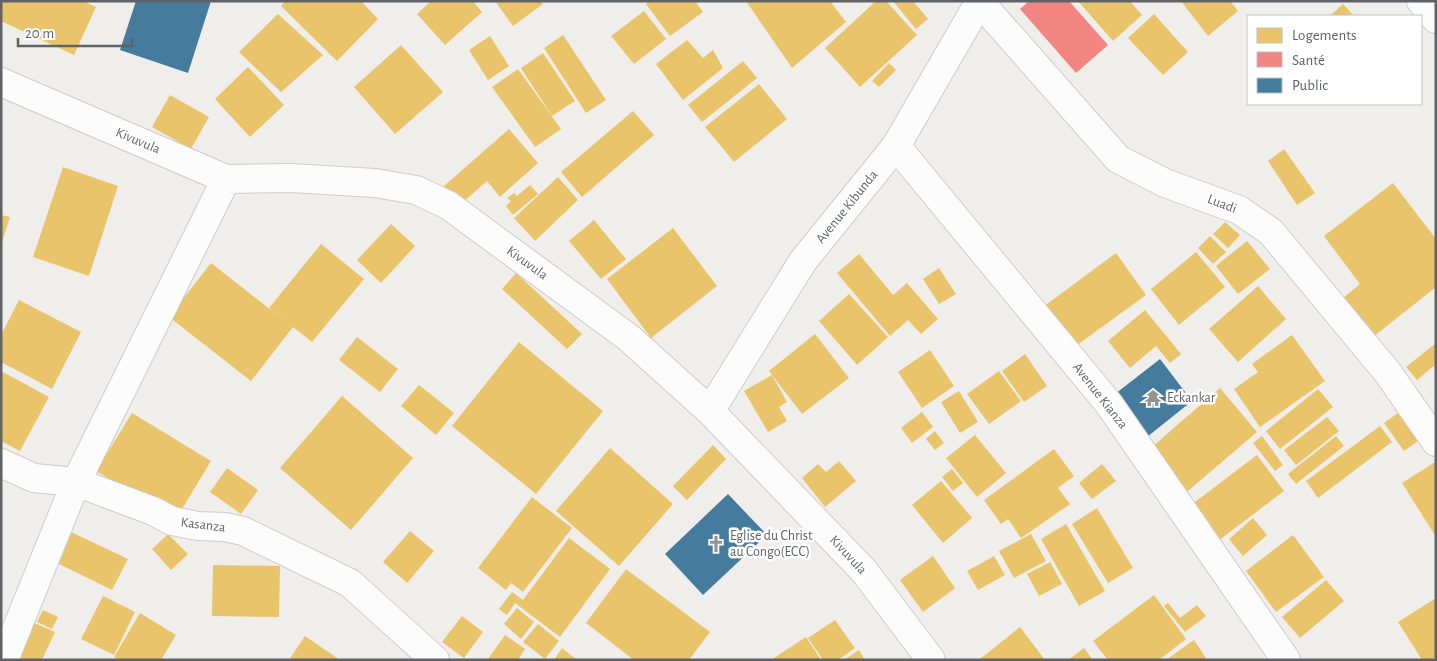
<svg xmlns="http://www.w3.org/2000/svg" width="1437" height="661" font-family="'Alegreya Sans',sans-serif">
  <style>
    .homes { fill: #e9c46a }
    .health { fill: #f28482 }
    .public { fill: #457b9d }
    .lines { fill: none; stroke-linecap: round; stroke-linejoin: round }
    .street-casing { stroke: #cbcccc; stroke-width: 30 }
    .street { stroke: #fdfcfc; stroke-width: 28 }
    .labels { text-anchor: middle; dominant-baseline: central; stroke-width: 5; stroke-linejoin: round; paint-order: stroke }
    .street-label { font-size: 14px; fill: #5f6368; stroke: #fff }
    .poi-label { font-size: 14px; fill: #5f6368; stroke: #fff; text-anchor: start }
  </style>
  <rect width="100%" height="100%" fill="#efeeea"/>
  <path class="homes" d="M1,1H83L96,7L74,55L1,21Z
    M285,1H361L378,19L337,61L281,6Z
    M431,1H473L482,12L445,45L417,14Z
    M495,1H541L543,4L513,26Z
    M650,1H695L703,12L670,36L646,4Z
    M746,1H830L846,22L792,68Z
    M876,1H886L917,35L860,87L825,48Z
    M893,1H913L928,19L916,29Z
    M1078,1H1130L1142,15L1113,41Z
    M1181,1H1230L1238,11L1208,36Z
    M1343,4L1354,16H1330Z
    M644,11L666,39L634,64L611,36Z
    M278,14L323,55L281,92L239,52Z
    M1154,14L1188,52L1163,75L1128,38Z
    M563,35L606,100L586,113L544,48Z
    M490,36L509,66L488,80L469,50Z
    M687,40L703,58L713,50L723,68L683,100L656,64Z
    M401,45L443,92L395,134L354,87Z
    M543,53L575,101L552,116L521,68Z
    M743,61L757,78L702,122L688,105Z
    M889,63L896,70L879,87L872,81Z
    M248,67L284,105L250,137L215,99Z
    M518,69L561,129L535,147L492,87Z
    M759,84L787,119L734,162L705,127Z
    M170,95L209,117L191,149L152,127Z
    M633,111L654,135L582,197L561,172Z
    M509,129L538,163L500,197L487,181L460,205L444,186Z
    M1284,149L1315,193L1297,205L1268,161Z
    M63,167L118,186L89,276L33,257Z
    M558,177L578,200L535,241L514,218Z
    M1393,183L1436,239V287L1373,337L1343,298L1360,284L1324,236Z
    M530,185L538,194L513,215L506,206L511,201L507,198L514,193L517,196Z
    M1,215L10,217L2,242H1Z
    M594,220L626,259L601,279L569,241Z
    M1225,222L1240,235L1228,248L1213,234Z
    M391,224L415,246L381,283L357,260Z
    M673,228L717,286L651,338L607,279Z
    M1210,236L1226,252L1213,264L1198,248Z
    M1247,241L1270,269L1238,294L1216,266Z
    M321,244L364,279L312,342L293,327L251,381L169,317L211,263L289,324L269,308Z
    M1196,252L1225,287L1179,325L1151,289Z
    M1116,253L1146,295L1069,351L1039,310Z
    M859,254L893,295L907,283L938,319L921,334L908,320L890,336L837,273Z
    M939,268L956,294L939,304L923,279Z
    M516,273L582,334L567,349L502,289Z
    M1258,286L1286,319L1238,362L1209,329Z
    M849,294L888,337L857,365L819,321Z
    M19,300L81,332L52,389L1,362V335Z
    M1145,310L1181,354L1170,363L1156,346L1130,368L1108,341Z
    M815,334L849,378L802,414L769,371Z
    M1292,335L1325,381L1260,427L1234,389L1258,372L1252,364Z
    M357,337L398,369L380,392L339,360Z
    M519,342L603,411L536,494L452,426Z
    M1436,343V364L1417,380L1406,367Z
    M930,350L954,386L922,408L898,372Z
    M1025,354L1047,386L1024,402L1002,371Z
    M1,371L49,397L20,451L1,441Z
    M999,371L1021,401L989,424L967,394Z
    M772,375L787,402L779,407L787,421L768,432L744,391Z
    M419,385L454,413L436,435L401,406Z
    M1220,388L1257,432L1188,491L1173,472L1145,453Z
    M1318,389L1333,407L1280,449L1266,431Z
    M959,391L978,422L960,433L941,402Z
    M342,396L413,458L351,530L280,468Z
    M922,412L933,427L912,443L901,428Z
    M132,413L211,461L176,519L96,471Z
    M1398,413L1418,441L1404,451L1384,423Z
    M1327,417L1339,431L1296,465L1284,450Z
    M1380,426L1392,442L1318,498L1306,481Z
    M935,431L944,443L935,450L926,439Z
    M975,435L1006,473L977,497L946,458Z
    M1262,436L1283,465L1275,471L1253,443Z
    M1336,436L1344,446L1296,484L1288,474Z
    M713,445L726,459L687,500L673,486Z
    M610,448L673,504L619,566L556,511Z
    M1054,449L1074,476L1058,488L1070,504L1021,538L1008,519L1001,524L984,500Z
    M1257,455L1284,491L1218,541L1191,505Z
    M839,461L856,481L825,507L802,478L818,464L826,472Z
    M1435,462L1436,464V537L1402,483Z
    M1102,464L1116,481L1092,499L1079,483Z
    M227,468L258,490L241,514L210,492Z
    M952,469L963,483L953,491L942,477Z
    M941,481L972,518L943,543L912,505Z
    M532,497L572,528L523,592L511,583L506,590L478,568Z
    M1097,508L1133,568L1108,583L1072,524Z
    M1253,518L1267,535L1243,556L1229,539Z
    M1066,524L1105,591L1079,606L1041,539Z
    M410,531L434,551L407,583L383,562Z
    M71,532L128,559L112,590L57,563Z
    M168,534L188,554L171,570L152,549Z
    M1031,534L1046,561L1014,578L999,551Z
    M1293,535L1324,577L1276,612L1246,571Z
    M569,538L610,569L560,637L515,603L507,615L499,609L512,592L523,600Z
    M933,556L955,588L923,612L900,580Z
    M994,556L1005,575L978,590L967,571Z
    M1050,562L1062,584L1039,596L1027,574Z
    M213,565L280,566L279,617L212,616Z
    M626,569L710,632L689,660H634L586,623Z
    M1326,580L1344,601L1300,638L1282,617Z
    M1154,595L1186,639L1159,660H1108L1093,641Z
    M103,596L135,612L114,655L81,639Z
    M1436,598V660H1422L1398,622Z
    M1168,603L1180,618L1197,605L1206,616L1185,632L1164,606Z
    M517,608L534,622L521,639L504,624Z
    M43,610L58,617L52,629L37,622Z
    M140,613L176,635L161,660H119L114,657Z
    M462,616L483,632L464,658L442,642Z
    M835,620L855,648L838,660H823L808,638Z
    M32,622L55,632L42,660H15Z
    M538,624L559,641L545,659L523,642Z
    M1020,627L1045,660H979Z
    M505,635L525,649L518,660H489L488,659Z
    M305,636L340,660H289Z
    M806,637L821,660H775L774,658Z
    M1194,640L1206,658L1203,660H1166Z
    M562,648L577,660H554Z
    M1084,648L1093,660H1068Z
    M859,650L865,660H844Z"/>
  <path class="health" d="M1029,1H1069L1108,45L1076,73L1020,9Z"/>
  <path class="public" d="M136,1H211L188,73L120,50Z
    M1160,359L1192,401L1147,437L1115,394Z
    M728,494L767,535L703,595L665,554Z"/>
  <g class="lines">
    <g class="street-casing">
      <path id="street" d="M979,1L1118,159L1165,183L1239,210L1271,232L1388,373L1436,442
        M1421,1L1436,19
        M1,82L226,179L291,178L375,183L416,190L448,205L629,338L710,411L864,571L931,660
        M896,146L1109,404L1286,660
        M710,411L803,261L896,146L980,1
        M1,463L34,478L76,482L153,511L172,521L198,526L225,527L243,531L350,583L435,660
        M4,660L76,482L226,179"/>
    </g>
    <use href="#street" class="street"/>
  </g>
  <defs>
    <g id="temple-bare" transform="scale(1.35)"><path d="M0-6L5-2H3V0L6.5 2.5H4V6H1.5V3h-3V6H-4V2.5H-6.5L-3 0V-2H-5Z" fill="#919496" stroke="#fff" stroke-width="2.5" paint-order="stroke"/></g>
    <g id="church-bare" transform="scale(1.35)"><path d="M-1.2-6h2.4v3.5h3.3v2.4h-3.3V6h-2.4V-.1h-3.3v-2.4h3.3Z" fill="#919496" stroke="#fff" stroke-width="2.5" paint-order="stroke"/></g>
  </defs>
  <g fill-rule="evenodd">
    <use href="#temple-bare" x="1153" y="398"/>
    <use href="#church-bare" x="716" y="544"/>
  </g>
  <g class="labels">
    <g class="street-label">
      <text transform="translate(138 141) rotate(23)">Kivuvula</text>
      <text transform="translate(1222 204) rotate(21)">Luadi</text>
      <text transform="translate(847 207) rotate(-51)">Avenue Kibunda</text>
      <text transform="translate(527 263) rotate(36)">Kivuvula</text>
      <text transform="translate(1100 396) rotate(52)">Avenue Kianza</text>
      <text transform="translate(203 525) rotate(7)">Kasanza</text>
      <text transform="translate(848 555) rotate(47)">Kivuvula</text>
    </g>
    <g class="poi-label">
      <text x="1167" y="398">Eckankar</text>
      <text x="730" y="536">Eglise du Christ<tspan x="730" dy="16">au Congo(ECC)</tspan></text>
    </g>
  </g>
  <rect width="1437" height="661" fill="none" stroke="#5f6368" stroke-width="5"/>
  <rect x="1247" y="15" width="175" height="90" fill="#ffffff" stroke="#bfc1c3"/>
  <rect x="1257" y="28" width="25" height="15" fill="#e9c46a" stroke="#bfc1c3"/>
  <text x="1292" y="40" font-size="15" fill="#5f6368">Logements</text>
  <rect x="1257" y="52" width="25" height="15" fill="#f28482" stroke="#bfc1c3"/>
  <text x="1292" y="65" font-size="15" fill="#5f6368">Santé</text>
  <rect x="1257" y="78" width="25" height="15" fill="#457b9d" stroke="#bfc1c3"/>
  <text x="1292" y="90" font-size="15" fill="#5f6368">Public</text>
  <path d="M18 38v8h114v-8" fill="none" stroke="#5f6368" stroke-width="2.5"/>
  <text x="25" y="38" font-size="15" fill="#5f6368" stroke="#ffffff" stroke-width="4" paint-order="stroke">20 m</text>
</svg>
